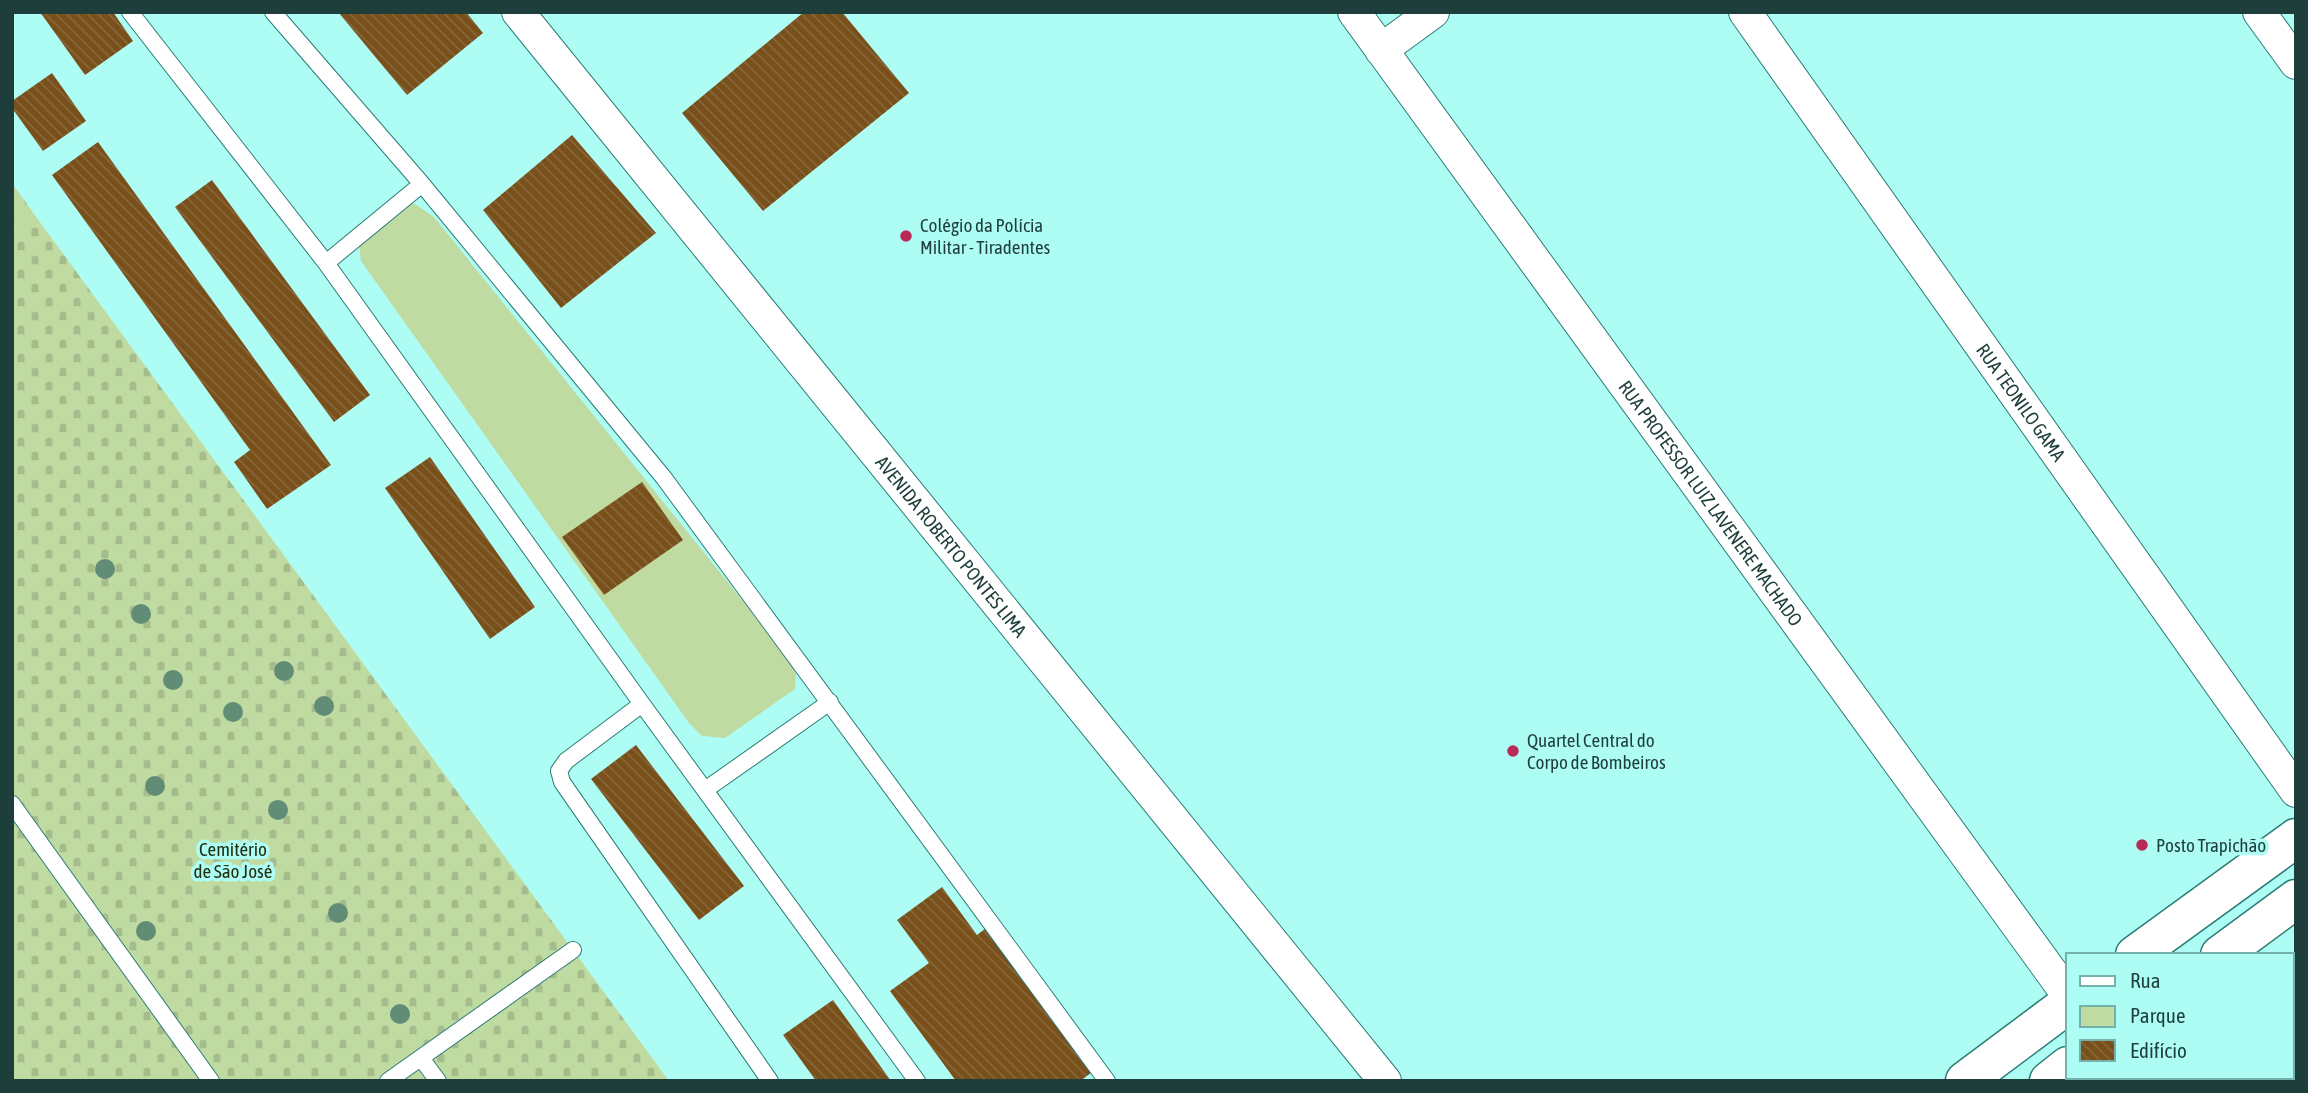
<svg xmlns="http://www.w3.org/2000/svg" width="2308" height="1093" font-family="'Asap Condensed',sans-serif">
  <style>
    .grass { fill: url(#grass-tufts) }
    .cemetery { fill: url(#cemetery-stones) }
    .park { fill: #c0dba1 }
    .building { fill: url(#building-back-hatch) }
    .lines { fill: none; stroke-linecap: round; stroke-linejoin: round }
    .service-casing { stroke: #2b7c76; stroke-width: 18 }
    .minor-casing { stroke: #2b7c76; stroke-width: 34 }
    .secondary-casing { stroke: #2b7c76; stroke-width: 41 }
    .service { stroke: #fff; stroke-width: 16 }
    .minor { stroke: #fff; stroke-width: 32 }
    .secondary { stroke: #fff; stroke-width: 38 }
    .tree { fill: #618c76 }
    .poi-dot { fill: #b82956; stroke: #aefdf5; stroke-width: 2.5 }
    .labels { text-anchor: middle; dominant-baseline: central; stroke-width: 7; stroke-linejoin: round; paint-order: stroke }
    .poi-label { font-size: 19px; fill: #1e3e3b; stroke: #aefdf5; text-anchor: start }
    .street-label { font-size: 19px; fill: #1e3e3b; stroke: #aefdf5 }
    .park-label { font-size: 19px; fill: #222f0f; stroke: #aefdf5 }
  </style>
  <defs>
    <pattern id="grass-tufts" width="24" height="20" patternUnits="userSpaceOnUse" patternTransform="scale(1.75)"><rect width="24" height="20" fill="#c0dba1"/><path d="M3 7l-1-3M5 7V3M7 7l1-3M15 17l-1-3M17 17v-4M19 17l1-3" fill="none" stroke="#a5bd8c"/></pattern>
    <pattern id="cemetery-stones" width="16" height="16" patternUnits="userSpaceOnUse" patternTransform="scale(1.75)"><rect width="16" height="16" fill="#c0dba1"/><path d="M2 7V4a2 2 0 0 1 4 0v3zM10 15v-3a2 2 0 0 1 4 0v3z" fill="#a5bd8c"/></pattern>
    <pattern id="building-back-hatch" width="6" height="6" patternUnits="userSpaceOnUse" patternTransform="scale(1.75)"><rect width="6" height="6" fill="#794f1a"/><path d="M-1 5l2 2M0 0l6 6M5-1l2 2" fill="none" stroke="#86673c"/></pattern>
  </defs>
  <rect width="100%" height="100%" fill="#aefdf5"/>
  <path class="grass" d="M12,183L34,214L12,230Z"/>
  <path class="cemetery" d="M34,214L669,1081H12V230Z"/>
  <path class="park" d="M415,204L434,217L789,658L796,673L795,689L725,738L702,736L689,723L361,261L358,236L392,205Z"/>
  <path class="building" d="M40,12H113L133,41L85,75Z
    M338,12H466L483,33L407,95Z
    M804,12H842L909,93L763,211L682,113Z
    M52,73L86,121L43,151L12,108V101Z
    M572,135L656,233L561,308L483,210Z
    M98,142L331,465L267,509L234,462L250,450L52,175Z
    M212,180L370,395L334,422L175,207Z
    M430,457L535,607L490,639L385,488Z
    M642,482L683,540L604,595L562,537Z
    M636,745L744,886L699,920L591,779Z
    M942,887L977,935L986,928L1091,1073L1080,1081H956L890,991L929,963L897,920Z
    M833,1000L891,1081H816L783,1035Z"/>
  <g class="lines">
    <g class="service-casing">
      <path id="service" d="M130,12L326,263L642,704L917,1081
        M273,12L422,184L664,478L1107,1081
        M326,263L422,184
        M642,704L566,761L559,771L562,782L770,1081
        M705,790L830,702
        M12,804L211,1081
        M421,1058L438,1081
        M388,1081L573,950"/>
    </g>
    <g class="minor-casing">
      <g id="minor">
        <path id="s1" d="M518,12L1385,1081"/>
        <path id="s2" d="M1354,12L2068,995"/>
        <path id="s3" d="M1745,12L2296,791"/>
        <path d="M2259,12L2296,63"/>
        <path d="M1381,50L1433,12"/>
      </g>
    </g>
    <g class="secondary-casing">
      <path id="secondary" d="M2135,955L2296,838
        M2220,955L2296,899
        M1965,1081L2068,1004
        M2049,1081L2068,1066"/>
    </g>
    <use href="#service" class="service"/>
    <use href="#minor" class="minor"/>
    <use href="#secondary" class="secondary"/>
  </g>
  <g class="tree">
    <circle cx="105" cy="569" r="10"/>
    <circle cx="141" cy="614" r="10"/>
    <circle cx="284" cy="671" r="10"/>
    <circle cx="173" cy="680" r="10"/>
    <circle cx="324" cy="706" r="10"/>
    <circle cx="233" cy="712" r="10"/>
    <circle cx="155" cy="786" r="10"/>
    <circle cx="278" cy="810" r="10"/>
    <circle cx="338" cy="913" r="10"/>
    <circle cx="146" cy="931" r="10"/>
    <circle cx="400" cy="1014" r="10"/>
  </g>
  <g class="poi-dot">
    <circle cx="906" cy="236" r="7"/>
    <circle cx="1513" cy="751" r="7"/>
    <circle cx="2142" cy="845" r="7"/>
  </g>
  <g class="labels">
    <g class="poi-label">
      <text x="920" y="225">Colégio da Polícia<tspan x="920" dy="22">Militar - Tiradentes</tspan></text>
      <text x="1527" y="740">Quartel Central do<tspan x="1527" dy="22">Corpo de Bombeiros</tspan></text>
      <text x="2156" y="845">Posto Trapichão</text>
    </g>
    <g class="street-label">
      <text stroke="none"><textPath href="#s3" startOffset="478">RUA TEONILO GAMA</textPath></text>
      <text stroke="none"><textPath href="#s2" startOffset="607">RUA PROFESSOR LUIZ LAVENERE MACHADO</textPath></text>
      <text stroke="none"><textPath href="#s1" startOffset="688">AVENIDA ROBERTO PONTES LIMA</textPath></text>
    </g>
    <g class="park-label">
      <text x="233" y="849">Cemitério<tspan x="233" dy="22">de São José</tspan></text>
    </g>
  </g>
  <rect width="2308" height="1093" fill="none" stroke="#1e3e3b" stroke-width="28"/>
  <rect x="2066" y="953" width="228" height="126" fill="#aefdf5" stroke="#74b1ab" stroke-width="2"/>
  <rect x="2080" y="976" width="35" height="10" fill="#ffffff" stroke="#74b1ab" stroke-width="2"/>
  <text x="2130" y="988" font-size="21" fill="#1e3e3b">Rua</text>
  <rect x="2080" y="1006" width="35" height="21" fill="#c0dba1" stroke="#74b1ab" stroke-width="2"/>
  <text x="2130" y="1023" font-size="21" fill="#1e3e3b">Parque</text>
  <rect x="2080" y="1040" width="35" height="21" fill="url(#building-back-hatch)" stroke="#74b1ab" stroke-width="2"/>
  <text x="2130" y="1058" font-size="21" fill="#1e3e3b">Edifício</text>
</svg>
